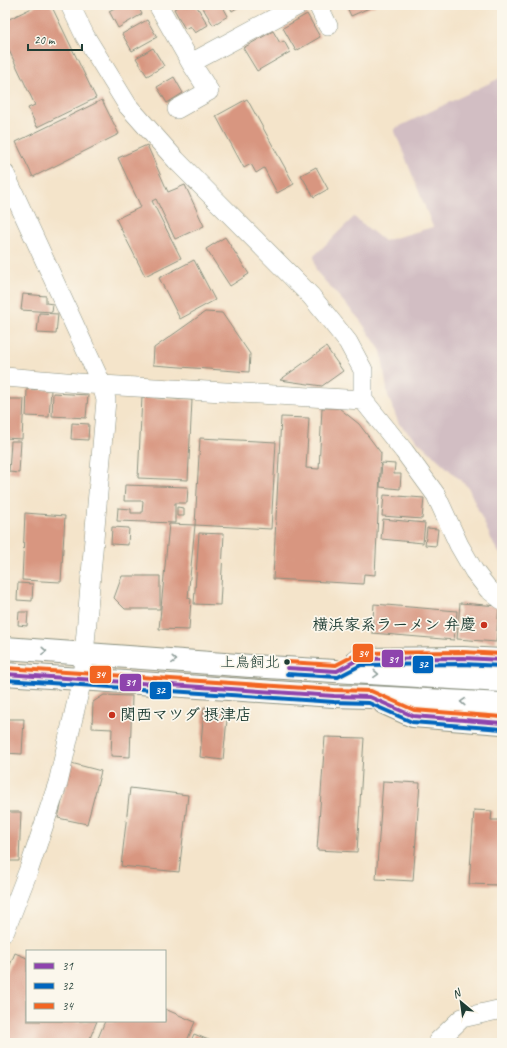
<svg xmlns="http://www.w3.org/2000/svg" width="507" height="1048" font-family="Caveat,'Klee One',sans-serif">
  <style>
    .industrial { fill: #d2bec3 }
    .building { fill: #d89680 }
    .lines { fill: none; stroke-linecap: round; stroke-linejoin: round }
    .minor-casing { stroke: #8a907f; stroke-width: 20 }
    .major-casing { stroke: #8a907f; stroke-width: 24 }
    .minor { stroke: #fff; stroke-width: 19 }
    .major { stroke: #fff; stroke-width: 22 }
    .bus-1-casing { stroke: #fbf7ec; stroke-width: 7 }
    .bus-2-casing { stroke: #fbf7ec; stroke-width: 7 }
    .bus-3-casing { stroke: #fbf7ec; stroke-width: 7 }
    .bus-1 { stroke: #8e44ad; stroke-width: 4 }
    .bus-2 { stroke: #0065bd; stroke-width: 4 }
    .bus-3 { stroke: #f26522; stroke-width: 4 }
    .oneway { stroke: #8f9e9a }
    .poi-dot { fill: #c8321e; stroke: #fbf7ec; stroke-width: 1.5 }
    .bus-dot { fill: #1f3d34; stroke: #fbf7ec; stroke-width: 1.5 }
    .labels { text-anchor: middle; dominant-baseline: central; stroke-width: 3.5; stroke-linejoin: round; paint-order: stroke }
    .bus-label { font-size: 15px; fill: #1f3d34; stroke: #fbf7ec; text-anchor: end }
    .poi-label { font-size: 16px; font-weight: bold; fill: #1f3d34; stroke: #fbf7ec; text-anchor: end }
    .line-badge { stroke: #fbf7ec; stroke-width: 1.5 }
    .badge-label { font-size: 11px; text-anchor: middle; font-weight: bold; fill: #fff }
  </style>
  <rect width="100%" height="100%" fill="#fbf7ec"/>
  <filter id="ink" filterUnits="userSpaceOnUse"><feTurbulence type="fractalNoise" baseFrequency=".025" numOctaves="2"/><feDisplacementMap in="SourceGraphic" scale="8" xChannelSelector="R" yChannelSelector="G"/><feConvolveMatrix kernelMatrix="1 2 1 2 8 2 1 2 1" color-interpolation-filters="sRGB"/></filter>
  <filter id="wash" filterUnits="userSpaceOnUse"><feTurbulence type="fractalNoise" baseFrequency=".012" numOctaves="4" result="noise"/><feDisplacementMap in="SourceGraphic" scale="16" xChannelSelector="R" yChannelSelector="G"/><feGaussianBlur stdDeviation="0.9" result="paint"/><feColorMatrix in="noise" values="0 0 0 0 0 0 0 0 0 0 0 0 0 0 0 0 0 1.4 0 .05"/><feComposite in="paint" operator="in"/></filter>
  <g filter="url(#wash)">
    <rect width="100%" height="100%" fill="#f4e4ca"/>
    <path class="industrial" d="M502,77V557L494,545L468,487L399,424L388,396L381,351L360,320L316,271L314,256L354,217L384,241L433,227L394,129Z"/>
    <g id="blocks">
      <path class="building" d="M38,5H51L96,98L37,127L28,108L35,105L5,42V21Z
        M120,5H137L142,14L118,28L109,11Z
        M181,5H196L208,25L195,33L190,26L185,29L174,9Z
        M201,5H222L228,16L213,25Z
        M229,5H242L232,11Z
        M346,5H376L351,16Z
        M307,14L320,37L296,51L283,28Z
        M147,20L157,37L132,51L122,34Z
        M273,31L280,43L284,41L290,52L257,71L243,48Z
        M153,48L164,66L147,76L136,58Z
        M174,77L183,93L167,103L157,87Z
        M247,99L294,184L277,193L264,168L256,173L251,164L244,168L216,116Z
        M102,100L119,134L33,177L16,142Z
        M147,145L168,192L185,185L204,226L175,239L156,199L152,201L181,258L145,276L116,219L141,207L118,158Z
        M316,167L328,189L314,197L301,175Z
        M225,237L249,274L230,286L206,249Z
        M194,260L215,300L180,319L159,278Z
        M23,294L46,296V303L53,304L52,312L21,310Z
        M205,312L222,313L250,354L249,372L153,365L154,348Z
        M39,313L58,314L56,334L37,333Z
        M326,347L343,371L322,386L280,380Z
        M27,389L51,390L49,417L26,416Z
        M53,393L88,395L86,418L52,416Z
        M142,397L192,400L188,480L138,478Z
        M5,399H24L22,439L5,438Z
        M322,408H339L359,424L381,453L375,575L364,574L363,584L273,579L281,417L309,418L306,468L319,469Z
        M72,423L89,424L88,440L71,439Z
        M200,438L276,442L271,529L195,525L188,598L191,599L189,630L159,629L169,524L195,525Z
        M11,441H21L19,473L9,472Z
        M382,463L395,464L394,474H401L400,489L380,487Z
        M125,485L188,487L187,503H175V523L117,521L118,508L131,509V513H142L143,501H124Z
        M384,495L424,498L422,519L382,516Z
        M177,507L184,508V516H177Z
        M25,513L65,516L61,582L22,580Z
        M383,519L425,523L423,543L381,539Z
        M112,527L129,528L128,545L111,544Z
        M427,528L438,529L436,546L425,545Z
        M199,533L224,534L220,605L194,604Z
        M122,576H160V609H125L114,598Z
        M18,583L33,584L32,601L17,600Z
        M460,603L499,606L496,642L457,639Z
        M374,604L457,611L454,640L372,633Z
        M19,612H28L27,626L18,625Z
        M104,695L132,696L130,757L111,756L112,729L92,728L93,702Z
        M204,707L228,709L223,760L200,757Z
        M5,719H24L22,754L5,753Z
        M325,737L364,738L357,852L317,850Z
        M71,763L101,771L87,824L58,818Z
        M383,781L420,783L413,881L376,879Z
        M130,788L188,795L179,872L121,866Z
        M474,810L492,811L491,820H502L498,885L469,884Z
        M5,812H21L19,861H5Z
        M15,953L27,958V1021H97L88,1043H18L5,1038V977Z
        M165,1009L195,1022L186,1043H96L105,1021H165Z
        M194,1034L216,1043H190Z"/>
    </g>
  </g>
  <g filter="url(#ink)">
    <use href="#blocks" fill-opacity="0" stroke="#8a907f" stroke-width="1"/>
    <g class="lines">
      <g class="minor-casing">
        <path id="minor" d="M70,5L85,36L128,106L176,160L311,296L348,342L363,370V400L404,451L436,495L459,545L474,571L488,589L502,600
          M158,5L191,63L209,91L177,109
          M318,5L328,26
          M191,63L299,5
          M5,174L102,385L106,400L82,679L58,783L29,869L5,931
          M5,377L102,385L363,400
          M438,1043V1041L462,1018L502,1009"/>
      </g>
      <g class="major-casing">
        <path id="major" d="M5,648L251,666L502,681
          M357,660L359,659L463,658L502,660
          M5,674L334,696L370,697L502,704
          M384,703L413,716L502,723"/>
      </g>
      <use href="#minor" class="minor"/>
      <use href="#major" class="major"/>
      <g class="bus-1-casing">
        <path id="bus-1" d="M287,668L337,671L359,659L463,658L502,660
          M5,674L334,696L370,697L413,716L502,723"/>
      </g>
      <g class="bus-2-casing">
        <path id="bus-2" d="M287,674L338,677L361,665L463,664L502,666
          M5,680L334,702L369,703L412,722L502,729"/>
      </g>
      <g class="bus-3-casing">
        <path id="bus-3" d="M287,662L336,665L359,653L463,652L502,654
          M5,668L334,690L371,691L414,710L502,717"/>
      </g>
      <use href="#bus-1" class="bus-1"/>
      <use href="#bus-2" class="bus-2"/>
      <use href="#bus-3" class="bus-3"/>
    </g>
    <defs><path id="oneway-chevron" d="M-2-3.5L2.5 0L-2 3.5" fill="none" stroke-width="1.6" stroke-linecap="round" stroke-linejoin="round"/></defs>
    <g class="oneway">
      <use href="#oneway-chevron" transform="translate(44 651) rotate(4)"/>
      <use href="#oneway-chevron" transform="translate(174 660) rotate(4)"/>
      <use href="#oneway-chevron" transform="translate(376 674) rotate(4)"/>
      <use href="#oneway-chevron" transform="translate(463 702) rotate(-177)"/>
    </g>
  </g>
  <g class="poi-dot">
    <circle cx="484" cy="625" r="4"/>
    <circle cx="112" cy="715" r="4"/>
  </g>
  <circle class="bus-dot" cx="287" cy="662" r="3.5"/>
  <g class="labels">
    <g class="bus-label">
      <text x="280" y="662">上鳥飼北</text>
    </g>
    <g class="poi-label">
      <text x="476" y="625">横浜家系ラーメン 弁慶</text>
      <text x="120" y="715" text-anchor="start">関西マツダ 摂津店</text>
    </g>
  </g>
  <g class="line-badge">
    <rect x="352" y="643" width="22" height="20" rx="4" fill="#f26522"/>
    <rect x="381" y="649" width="23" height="19" rx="4" fill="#8e44ad"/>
    <rect x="412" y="655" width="22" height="19" rx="4" fill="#0065bd"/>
    <rect x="89" y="665" width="23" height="19" rx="4" fill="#f26522"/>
    <rect x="119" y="673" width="23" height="19" rx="4" fill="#8e44ad"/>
    <rect x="149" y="681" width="23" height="19" rx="4" fill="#0065bd"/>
  </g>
  <g class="badge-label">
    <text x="363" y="657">34</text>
    <text x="393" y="663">31</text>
    <text x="423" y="668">32</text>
    <text x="100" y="678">34</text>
    <text x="130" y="686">31</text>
    <text x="160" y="694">32</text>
  </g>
  <rect width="507" height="1048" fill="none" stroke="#fbf7ec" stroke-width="20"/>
  <rect x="26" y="950" width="140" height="72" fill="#fbf7ec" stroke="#a3ada2"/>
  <rect x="34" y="963" width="20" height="6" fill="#8e44ad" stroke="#a3ada2"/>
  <text x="62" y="970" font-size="12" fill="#1f3d34">31</text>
  <rect x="34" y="983" width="20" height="6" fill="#0065bd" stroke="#a3ada2"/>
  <text x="62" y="990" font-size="12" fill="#1f3d34">32</text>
  <rect x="34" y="1003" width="20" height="6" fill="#f26522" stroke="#a3ada2"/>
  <text x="62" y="1010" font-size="12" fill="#1f3d34">34</text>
  <g transform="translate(461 1002) rotate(331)" stroke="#fbf7ec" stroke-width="3" paint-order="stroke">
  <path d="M0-3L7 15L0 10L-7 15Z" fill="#1f3d34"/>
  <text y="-6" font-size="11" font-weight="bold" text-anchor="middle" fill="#1f3d34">N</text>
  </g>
  <path d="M28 44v6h54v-6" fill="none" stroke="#1f3d34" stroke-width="2"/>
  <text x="34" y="44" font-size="12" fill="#1f3d34" stroke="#fbf7ec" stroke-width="3" paint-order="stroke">20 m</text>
</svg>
